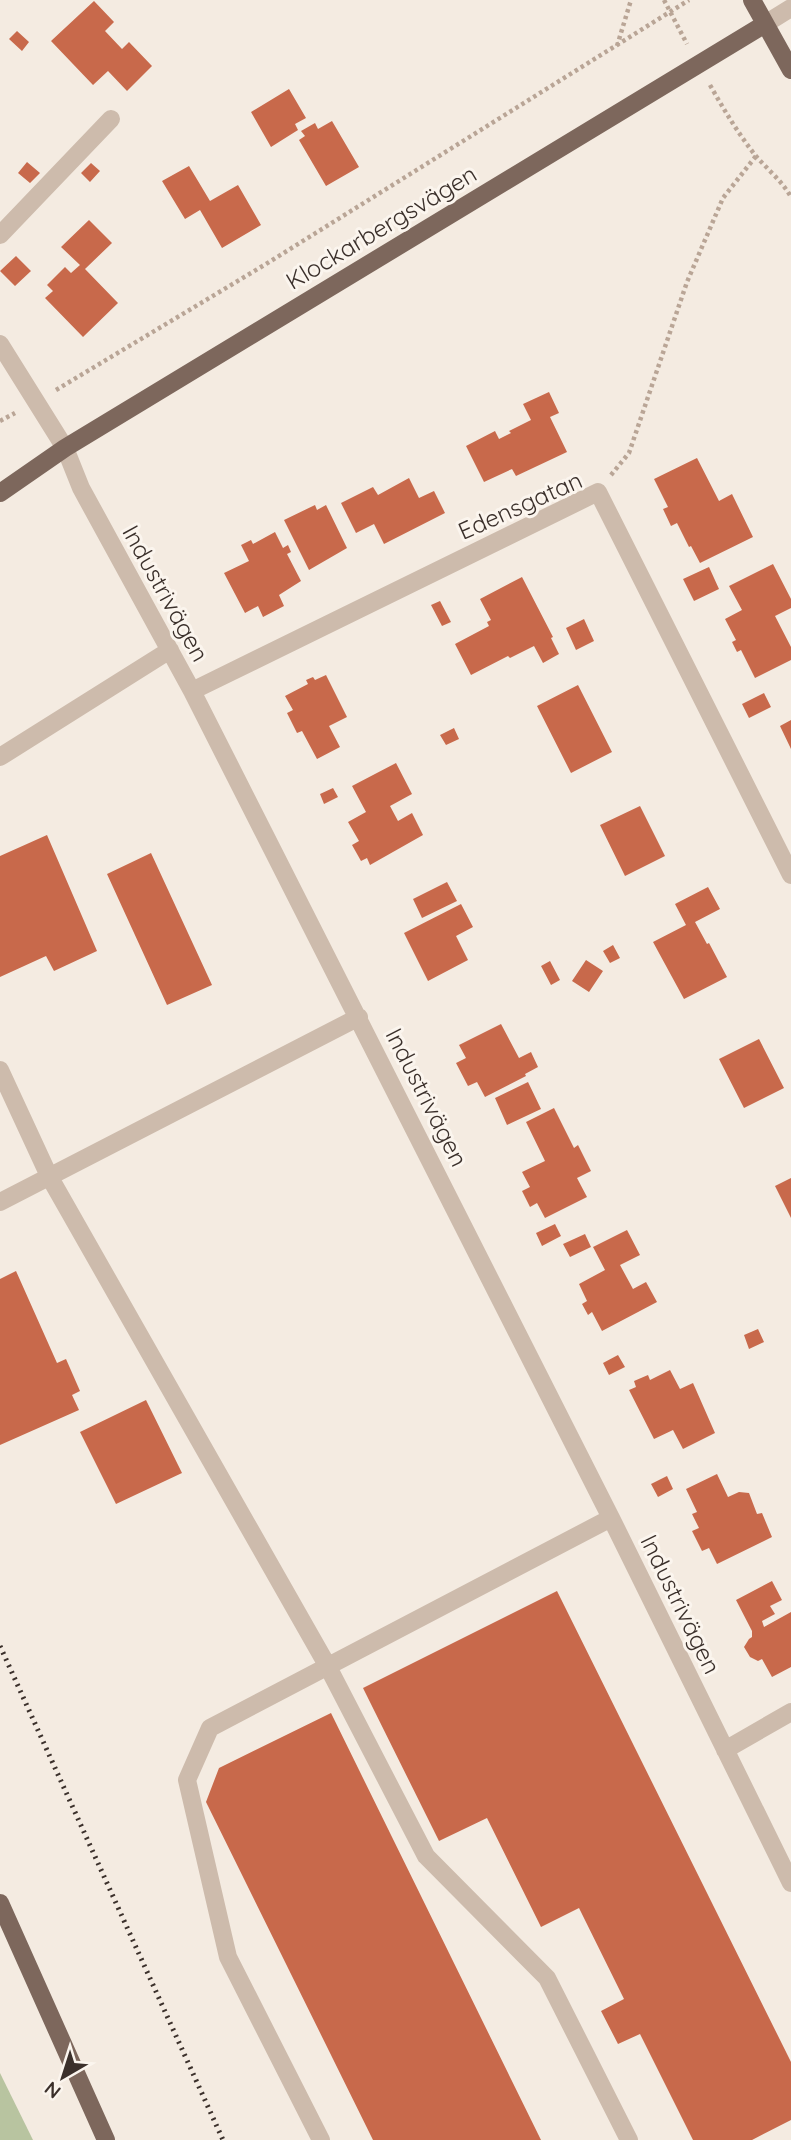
<svg xmlns="http://www.w3.org/2000/svg" width="791" height="2140" font-family="Quicksand,sans-serif">
  <style>
    .green { fill: #b8c4a0 }
    .building { fill: #c8694b }
    .lines { fill: none; stroke-linecap: round; stroke-linejoin: round }
    .path { stroke: #b9a596; stroke-width: 4.5; stroke-dasharray: 3.5 3.5; stroke-linecap: butt }
    .minor { stroke: #cdbbac; stroke-width: 18 }
    .major { stroke: #7d675c; stroke-width: 18 }
    .rail { stroke: #3b302b; stroke-width: 5; stroke-dasharray: 2 5; stroke-linecap: butt }
    .labels { text-anchor: middle; dominant-baseline: central; stroke-width: 6; stroke-linejoin: round; paint-order: stroke }
    .street-label { font-size: 24px; fill: #3b302b; stroke: #fbf5ee }
  </style>
  <rect width="100%" height="100%" fill="#f4ebe1"/>
  <path class="green" d="M0,2073L33,2140H0Z"/>
  <path class="building" d="M94,1L114,22L105,31L122,49L129,42L152,66L127,91L108,71L93,85L51,41Z
    M17,31L29,42L22,51L9,39Z
    M289,89L306,118L295,124L298,130L271,147L251,112Z
    M332,121L359,167L326,186L299,140L305,136L301,131L315,123L318,129Z
    M27,162L40,173L30,183L18,173Z
    M91,163L100,171L90,182L81,173Z
    M189,166L210,201L238,185L261,225L222,248L200,210L185,219L162,181Z
    M89,220L112,243L85,269L118,303L83,337L45,298L53,291L47,285L65,267L71,273L80,265L61,247Z
    M16,256L31,271L15,286L0,271Z
    M549,392L559,413L550,417L567,452L516,476L512,469L484,482L466,446L495,431L499,439L511,433L509,431L531,420L523,404Z
    M697,458L719,501L732,494L753,537L700,563L691,546L689,547L677,523L671,526L663,509L668,507L654,479Z
    M409,478L419,498L434,491L445,513L384,544L374,524L356,533L341,503L373,487L378,495Z
    M315,505L317,510L326,505L347,548L309,570L284,520Z
    M275,532L283,548L288,545L291,552L287,554L301,581L279,595L284,606L263,617L258,606L245,613L224,573L249,561L241,545L251,540L253,544Z
    M773,564L791,599V608L775,616L791,647V660L755,678L741,650L737,652L732,642L736,640L725,619L742,610L729,586Z
    M709,567L719,589L694,601L683,579Z
    M522,577L553,637L551,638L559,654L543,663L534,646L510,658L508,656L471,675L455,644L489,626L487,622L491,620L480,599Z
    M440,601L451,622L442,626L431,605Z
    M584,619L594,641L576,650L566,628Z
    M326,675L347,717L329,726L340,747L317,759L302,731L297,733L287,713L293,710L285,696L308,684L306,680L313,677L315,680Z
    M578,685L612,752L571,773L537,706Z
    M764,693L771,707L749,718L742,704Z
    M791,720V749L780,726Z
    M454,728L459,739L446,745L440,735Z
    M396,763L412,794L390,806L398,821L412,813L423,835L370,865L367,858L361,861L352,845L359,841L348,822L366,812L352,786Z
    M333,788L338,797L324,804L320,794Z
    M640,806L665,856L625,876L600,825Z
    M47,835L97,951L54,971L46,956L0,977V856Z
    M151,853L212,985L167,1005L107,874Z
    M447,882L457,901L422,918L413,899Z
    M708,887L720,909L695,922L707,944L709,943L727,977L684,999L653,942L686,925L675,904Z
    M461,904L473,927L456,936L468,960L428,981L404,933Z
    M613,945L620,958L610,963L603,951Z
    M586,960L603,971L589,992L572,981Z
    M550,961L560,980L551,985L541,966Z
    M501,1024L519,1058L531,1052L538,1067L525,1074L526,1076L485,1097L477,1082L468,1086L456,1063L466,1058L459,1045Z
    M759,1039L784,1088L744,1108L719,1059Z
    M528,1082L541,1109L507,1125L495,1098Z
    M554,1108L574,1148L578,1145L591,1171L577,1178L587,1197L545,1218L537,1203L530,1207L522,1191L530,1187L522,1172L545,1161L526,1122Z
    M791,1178V1218L775,1186Z
    M555,1224L561,1236L542,1246L536,1233Z
    M627,1230L640,1255L620,1265L633,1289L646,1282L657,1302L602,1331L592,1312L588,1315L582,1304L587,1301L579,1284L605,1270L593,1247Z
    M585,1234L591,1247L570,1257L563,1244Z
    M16,1271L57,1363L66,1359L80,1391L72,1395L79,1410L0,1445V1279Z
    M758,1329L764,1342L749,1349L744,1335Z
    M618,1355L625,1367L609,1375L603,1363Z
    M670,1370L680,1389L693,1383L715,1433L683,1449L673,1430L654,1439L629,1390L636,1387L634,1381L648,1375L650,1380Z
    M146,1400L182,1473L116,1504L80,1432Z
    M717,1474L728,1497L739,1492L749,1493L757,1514L762,1513L772,1537L717,1564L709,1548L702,1551L692,1531L699,1528L692,1514L697,1512L686,1489Z
    M667,1476L673,1489L658,1497L651,1484Z
    M772,1581L782,1600L770,1606L775,1614L762,1621L764,1627L791,1612V1667L772,1677L762,1659L758,1661L750,1657L744,1647L749,1639L752,1637V1631L736,1600Z
    M557,1591L791,2062V2120L752,2140H693L640,2034L618,2044L601,2011L624,1999L579,1908L541,1927L487,1818L439,1841L363,1688Z
    M331,1713L541,2140H373L206,1802L219,1768Z"/>
  <g class="lines">
    <path class="path" d="M664,0L687,44
      M617,46L631,0
      M710,85C724,110 738,133 755,155C767,169 782,181 791,197
      M56,390L266,264L689,0
      M0,421L15,413
      M611,475L629,453L687,282L723,198L756,156"/>
    <path class="minor" d="M765,24L791,8
      M0,235L111,119
      M0,344L65,448L81,488L192,691L611,1518L791,1883
      M192,691L598,492L791,875
      M0,757L170,650
      M0,1070L49,1176L327,1665L426,1856L547,1978L629,2140
      M0,1202L359,1017
      M725,1750L791,1712
      M321,2140L228,1957L187,1780L210,1728L611,1518"/>
    <path class="major" d="M752,0L791,70
      M0,493L65,448L765,24
      M0,1903L106,2140"/>
    <path class="rail" d="M0,1646L223,2140"/>
  </g>
  <g class="labels">
    <g class="street-label">
      <text transform="translate(381 227) rotate(-31)">Klockarbergsvägen</text>
      <text transform="translate(520 505) rotate(-24)">Edensgatan</text>
      <text transform="translate(166 593) rotate(61)">Industrivägen</text>
      <text transform="translate(427 1097) rotate(63)">Industrivägen</text>
      <text transform="translate(681 1604) rotate(64)">Industrivägen</text>
    </g>
  </g>
  <g transform="translate(63 2077) rotate(219)" stroke="#fbf5ee" stroke-width="5" paint-order="stroke">
  <path d="M0-5L12 26L0 18L-12 26Z" fill="#3b302b"/>
  <text y="-10" font-size="19" font-weight="bold" text-anchor="middle" fill="#3b302b">N</text>
  </g>
</svg>
